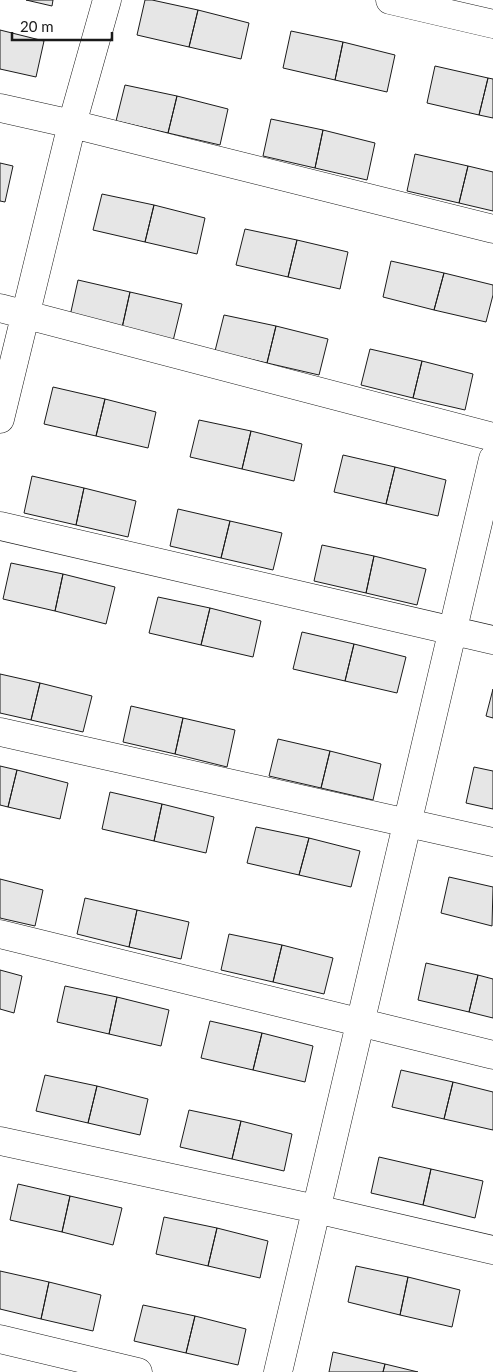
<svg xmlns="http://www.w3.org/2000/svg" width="493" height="1372" font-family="Lato,sans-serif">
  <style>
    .building { fill: #e6e6e6; stroke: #1a1a1a }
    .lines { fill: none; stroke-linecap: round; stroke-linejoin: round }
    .street-casing { stroke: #1a1a1a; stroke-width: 29 }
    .street { stroke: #fff; stroke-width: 28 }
  </style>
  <rect width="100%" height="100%" fill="#fff"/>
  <path class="building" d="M26,0H53L52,6Z
    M145,0H152L198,10L189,47L137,35Z
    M198,10L249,23L241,59L189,47Z
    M0,30L44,41L36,77L0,69Z
    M291,31L343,42L335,80L283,68Z
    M343,42L395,55L387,92L335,80Z
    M435,66L488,78L479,115L427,103Z
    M488,78L493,79V118L479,115Z
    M125,85L177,96L168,133L116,121Z
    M177,96L228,109L220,145L168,133Z
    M271,119L323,130L315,168L263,156Z
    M323,130L375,143L367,180L315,168Z
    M415,154L468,166L459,203L407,191Z
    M0,163L13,166L5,202L0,201Z
    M468,166L493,172V211L459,203Z
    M102,194L154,205L145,242L93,230Z
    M154,205L205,218L197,254L145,242Z
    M245,229L297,240L288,277L236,265Z
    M297,240L348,252L340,289L288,277Z
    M391,261L444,273L434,310L383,297Z
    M444,273L493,285V295L486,322L434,310Z
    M78,280L130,292L122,328L70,316Z
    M130,292L182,304L173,341L122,328Z
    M224,315L276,326L267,363L215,351Z
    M276,326L328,339L319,375L267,363Z
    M370,349L422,361L413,398L361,385Z
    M422,361L473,374L465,410L413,398Z
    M53,387L105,399L96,436L44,424Z
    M105,399L156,412L148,448L96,436Z
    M199,420L251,431L242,469L190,457Z
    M251,431L302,444L294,481L242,469Z
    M343,455L395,467L386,504L334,492Z
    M395,467L446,480L438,516L386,504Z
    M32,476L84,488L76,525L24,513Z
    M84,488L136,501L128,537L76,525Z
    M178,509L230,521L221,558L170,546Z
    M230,521L282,533L273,570L221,558Z
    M322,545L374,556L366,593L314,581Z
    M374,556L426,569L417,605L366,593Z
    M11,563L63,574L55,611L3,599Z
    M63,574L115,587L106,624L55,611Z
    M158,597L210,608L201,645L149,633Z
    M210,608L261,621L253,657L201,645Z
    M302,632L354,644L345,681L293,669Z
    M354,644L406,657L397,693L345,681Z
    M0,674L40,683L31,720L0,713Z
    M40,683L92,696L83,732L31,720Z
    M493,689V718L486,716Z
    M131,706L183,718L175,754L123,742Z
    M183,718L235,730L227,767L175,754Z
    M278,739L330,751L321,788L269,776Z
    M330,751L381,764L373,800L321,788Z
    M0,766L17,770L8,807L0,805Z
    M474,767L493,771V809L466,803Z
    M17,770L68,783L60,819L8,807Z
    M110,792L162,804L154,841L102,829Z
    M162,804L214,817L206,853L154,841Z
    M256,827L309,838L299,875L247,863Z
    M309,838L360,851L351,887L299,875Z
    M449,877L493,887L492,926L441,913Z
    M0,879L43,890L35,926L0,918Z
    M85,898L137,910L129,947L77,934Z
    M137,910L189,922L181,959L129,947Z
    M229,934L282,945L273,982L221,970Z
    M282,945L333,958L324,994L273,982Z
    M426,963L478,975L469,1012L418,1000Z
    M0,970L22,976L14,1013L0,1009Z
    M478,975L493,979V1018L469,1012Z
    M65,986L117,997L109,1034L57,1022Z
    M117,997L169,1010L161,1046L109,1034Z
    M210,1021L262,1033L253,1070L201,1058Z
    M262,1033L313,1046L305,1082L253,1070Z
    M401,1070L453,1082L444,1119L392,1107Z
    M45,1075L97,1086L88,1123L36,1111Z
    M453,1082L493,1092V1130L444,1119Z
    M97,1086L148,1099L140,1135L88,1123Z
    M189,1110L241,1121L232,1159L180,1147Z
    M241,1121L292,1134L284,1171L232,1159Z
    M379,1157L431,1169L423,1205L371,1193Z
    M431,1169L483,1181L475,1218L423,1205Z
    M18,1184L70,1196L62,1232L10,1220Z
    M70,1196L122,1208L113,1245L62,1232Z
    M164,1217L217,1228L208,1266L156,1254Z
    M217,1228L268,1241L260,1278L208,1266Z
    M356,1266L408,1277L400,1315L348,1302Z
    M0,1271L49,1282L41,1319L0,1309Z
    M408,1277L460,1290L452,1327L400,1315Z
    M49,1282L101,1295L93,1331L41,1319Z
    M143,1305L195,1316L186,1353L134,1341Z
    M195,1316L246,1329L238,1365L186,1353Z
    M333,1352L385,1364L383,1372H329Z
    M385,1364L418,1372H383Z"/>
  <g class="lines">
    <g class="street-casing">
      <path id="street" d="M390,0L493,24
        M0,108L72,124L493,229
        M0,308L493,437
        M0,419L72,124L107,0
        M0,526L493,640
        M0,732L493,842
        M0,934L493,1055
        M0,1141L316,1209L493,1250
        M0,1339L138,1372
        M278,1372L493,459"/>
    </g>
    <use href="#street" class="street"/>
  </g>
  <path d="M12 32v8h100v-8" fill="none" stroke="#1a1a1a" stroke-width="2.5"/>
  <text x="20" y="32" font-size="15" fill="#1a1a1a" stroke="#ffffff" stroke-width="4" paint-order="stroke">20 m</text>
</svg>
